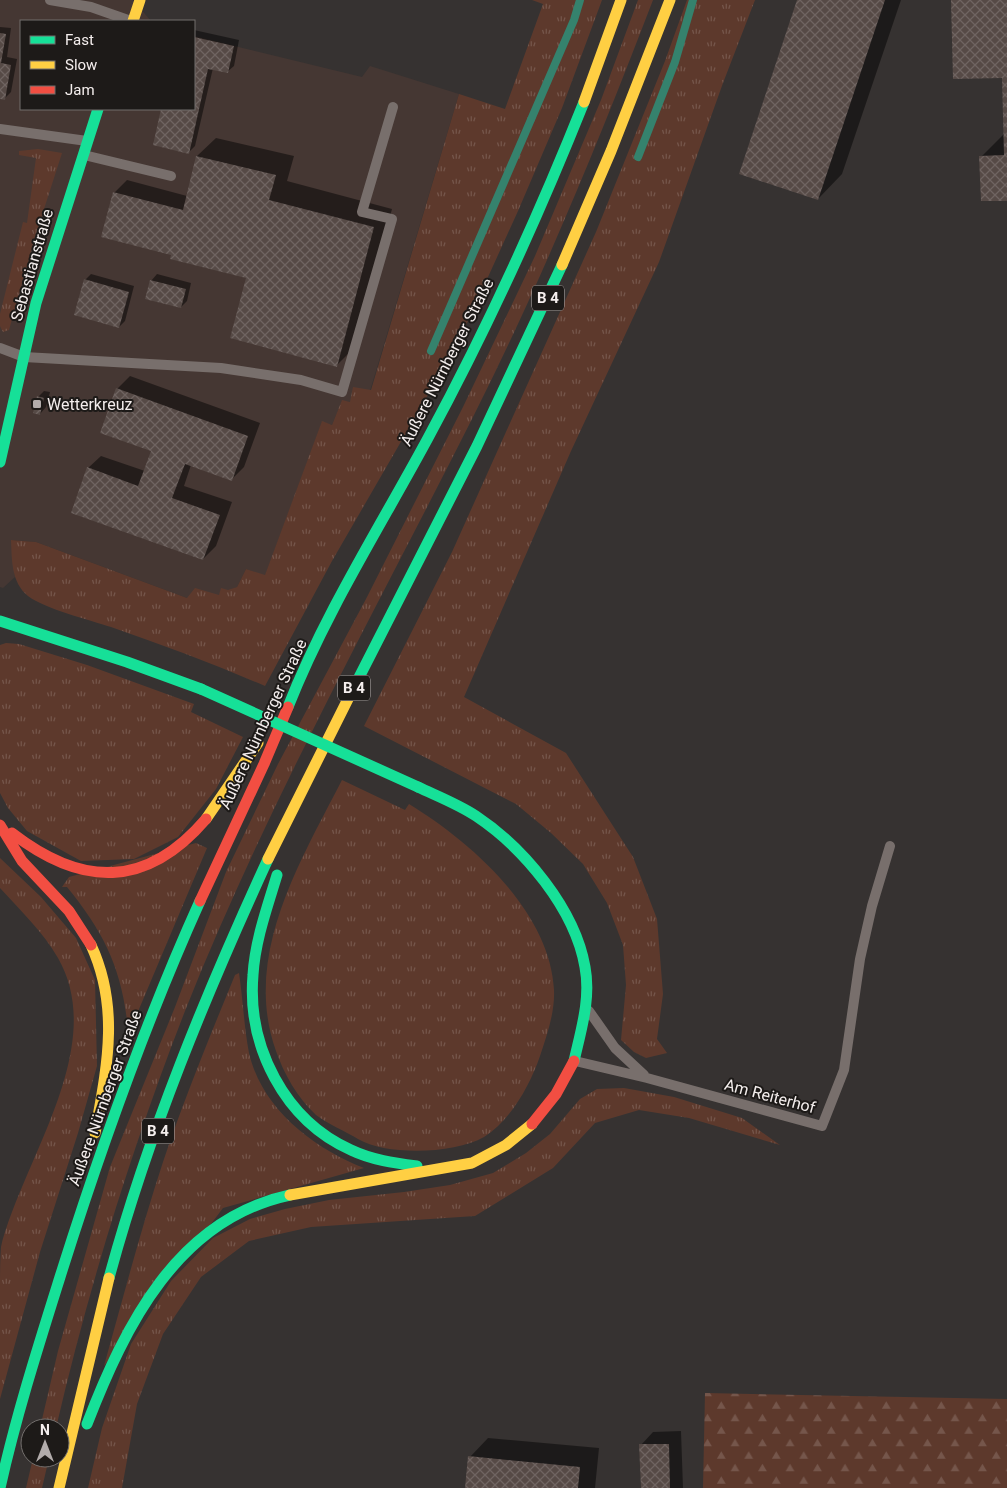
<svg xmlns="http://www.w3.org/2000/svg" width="1007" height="1488" font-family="Roboto,sans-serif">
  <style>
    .built { fill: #453733 }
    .grass { fill: url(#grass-tufts) }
    .forest { fill: url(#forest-firs) }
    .shadow { fill: #0007 }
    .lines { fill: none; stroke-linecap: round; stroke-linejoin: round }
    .stream { stroke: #35826d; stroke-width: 8 }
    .building { fill: url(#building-cross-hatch) }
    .lane { stroke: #786f6c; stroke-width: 10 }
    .fast { stroke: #16e098; stroke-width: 11 }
    .slow { stroke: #ffcf43; stroke-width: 11 }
    .jam { stroke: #f24e42; stroke-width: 11 }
    .fast-bridge { stroke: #16e098; stroke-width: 11 }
    .poi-dot { fill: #b2acab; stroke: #1d1a18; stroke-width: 2 }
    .labels { text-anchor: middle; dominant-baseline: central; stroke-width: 4; stroke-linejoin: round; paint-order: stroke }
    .shield { fill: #1d1a18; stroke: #b4aead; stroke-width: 1 }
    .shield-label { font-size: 15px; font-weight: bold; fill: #f4eeed }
    .street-label { font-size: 16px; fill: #f4eeed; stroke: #1d1a18 }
    .poi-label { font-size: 16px; fill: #f4eeed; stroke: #1d1a18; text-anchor: start }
  </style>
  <defs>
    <pattern id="grass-tufts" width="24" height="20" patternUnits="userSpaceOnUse" patternTransform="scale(1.25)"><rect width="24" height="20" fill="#5d392c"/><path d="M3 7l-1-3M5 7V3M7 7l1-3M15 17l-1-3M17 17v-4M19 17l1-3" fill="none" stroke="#75564b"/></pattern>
    <pattern id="forest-firs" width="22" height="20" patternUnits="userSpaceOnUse" patternTransform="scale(1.25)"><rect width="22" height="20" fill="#5d392c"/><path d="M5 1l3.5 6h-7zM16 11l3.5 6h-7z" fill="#75564b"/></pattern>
    <pattern id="building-cross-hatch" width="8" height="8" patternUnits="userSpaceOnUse" patternTransform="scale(1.25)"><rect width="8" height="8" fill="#564a46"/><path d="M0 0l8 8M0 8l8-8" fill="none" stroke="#6f6461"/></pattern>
  </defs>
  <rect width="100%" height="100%" fill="#363231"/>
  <path class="built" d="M0,0H133L151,21H21V109H194V36L362,77L370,66L459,94L370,391L350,402L342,401L332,425L322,422L265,576L246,569L237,587L219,595L187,598L36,542L12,540L15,577L3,588L0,587Z"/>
  <path class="grass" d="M532,0H602L562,108L518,211L458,343L332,561L265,686C214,664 163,645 111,627C90,620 45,609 28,596C11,582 12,560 11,540L36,542L187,598L195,588L219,595L221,588L228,590L237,587L246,569L265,575L322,421L332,425L342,400L350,402L353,387L371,390L459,94L505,109L543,4Z
    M638,0H653C599,141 542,280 474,415C375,612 266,806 185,1011C132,1147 89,1286 56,1428H40L58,1351L110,1167L175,1007L226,872L278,764L366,599L463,407L535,256L601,100Z
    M687,0H755L723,83L659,262L571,451L464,697L566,753L633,857L657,919L663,994L657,1039L667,1053L646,1058L634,1052L621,1040L626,985L623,945L607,903L583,864L551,833L516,804L364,726L452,552L596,232L665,61Z
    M38,149L62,153L35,237L9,330L3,332L0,326V314L23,222L27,223L36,158L19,155V151Z
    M6,643L19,644L87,665L194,704L191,712L243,737L216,789L178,837L134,859L81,861L27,831L8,808L0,793V645Z
    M342,780L405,810L409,804C471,842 550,911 554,990C555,1012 547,1035 540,1056C530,1085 511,1120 484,1137C454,1154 387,1156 358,1139C345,1131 328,1124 316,1115C297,1097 284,1074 276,1051C242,956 300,862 342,780Z
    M196,843L207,848L134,1021L127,1020C120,964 102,930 67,887H62L69,877Z
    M0,858L41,897L76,938L95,980L97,1066L78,1133L40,1252L0,1399C0,1363 0,1328 0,1292C0,1278 0,1261 1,1247C22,1161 109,1047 58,958C43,932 21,911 0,888Z
    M239,973C243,1000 244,1027 249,1053C262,1109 313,1148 364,1168L223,1208L104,1366C123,1298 141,1229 163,1162C184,1099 210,1036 235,975Z
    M624,1088L674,1097L742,1118L780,1145L689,1118L639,1110L595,1123L553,1168L475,1216L311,1227L249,1241L201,1277L163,1334L137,1404L122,1488H88L102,1428L131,1344L171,1281L213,1238L250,1219L285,1209L329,1200L404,1192L450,1185L493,1173L526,1153L550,1134L580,1099L597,1089Z
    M33,1458H49L42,1488H26Z"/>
  <path class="forest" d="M705,1393L1007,1399V1488H703Z"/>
  <path class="shadow" d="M798,0H901L842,174L818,199Z
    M952,0H1007V199L981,157L1005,133L1003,77Z
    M0,27L11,28L7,57L17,59L11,92L5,98H0Z
    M194,30L239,40L234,66L227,72L213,68L195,146L189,152L154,144L163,109H194Z
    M216,138L294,156L287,181L392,209L356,346L337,365L247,277L173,251L114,193L127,180L187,196L197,156Z
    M91,274L134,286L125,321L119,327L85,280Z
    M157,274L191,283L187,301L181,307L151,281Z
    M130,376L260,423L244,467L232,479L191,465L184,486L232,502L216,546L203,559L88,468L101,456L145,471L152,450L117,389Z
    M44,391L50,392L46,407L40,414L38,397Z
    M681,1431L683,1488H642L641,1445L653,1432Z
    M488,1438L599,1448L595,1488H467L470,1457Z"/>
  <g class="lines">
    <path class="stream" d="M638,157L675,62L693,0
      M431,351L574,20L580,0"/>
  </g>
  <path class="building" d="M797,0H885L818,200L739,174Z
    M951,0H1007V201H981L979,156L1004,155L1002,78L953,79Z
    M0,33L6,34L1,63L11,65L5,100L0,99Z
    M194,37L234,46L228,73L208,69L189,154L153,145L161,109H194Z
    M196,156L276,175L269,200L374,227L337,367L230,338L246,278L170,259L171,255L101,237L113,192L183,210Z
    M84,279L129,292L119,328L74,315Z
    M150,280L186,289L181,308L145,299Z
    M116,388L248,436L232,481L185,464L172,498L220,515L203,560L71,513L87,467L138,486L151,451L100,433Z
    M37,396L44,398L40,415L33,413Z
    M639,1444H669L670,1488H641Z
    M468,1456L580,1467L578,1488H465Z"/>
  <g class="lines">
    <path class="lane" d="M50,0L91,7L131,21
      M0,129L87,141
      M84,155L171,176
      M0,348L24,357L221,368L301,380L342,392L392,219L362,212L393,107
      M589,1011L615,1048L644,1075
      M575,1061L647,1078L822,1126L844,1070L860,959L872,906L890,846"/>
    <path class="fast" d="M0,462L36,303L98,109
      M0,621L127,662L201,689
      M349,697L477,446L562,265
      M288,707C325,613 380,527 428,438C487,329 538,217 584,102
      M418,787C437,796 458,804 476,816C524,848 575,909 585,967C591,999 581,1030 574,1061
      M277,875C267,908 255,941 253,975C247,1046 284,1120 351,1150C372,1160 394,1163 417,1166
      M109,1278C148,1134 206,994 268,859
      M87,1424C125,1326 177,1219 290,1195
      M0,1488C16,1416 38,1347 60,1277C100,1150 145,1023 200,901"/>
    <path class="slow" d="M133,21L140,0
      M584,102L621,0
      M562,265L611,151L670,0
      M206,819L258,743
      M268,859L349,697
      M91,945C120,1008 107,1067 95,1133
      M290,1195L472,1163L506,1145L532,1124
      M59,1488L109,1278"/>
    <path class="jam" d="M0,825L22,861L69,911L91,945
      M12,833C82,887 146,889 206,819
      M200,901L264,764L288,707
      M532,1124L556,1094L574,1061"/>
    <path class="fast-bridge" d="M201,689L418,787"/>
  </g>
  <rect class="poi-dot" x="32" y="399" width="10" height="10" rx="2.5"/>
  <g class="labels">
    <g class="shield">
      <rect x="532" y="285.5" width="32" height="25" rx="4"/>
      <rect x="338" y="675.5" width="32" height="25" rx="4"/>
      <rect x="142" y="1118.5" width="32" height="25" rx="4"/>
    </g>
    <g class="shield-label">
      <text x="548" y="298">B 4</text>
      <text x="354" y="688">B 4</text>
      <text x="158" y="1131">B 4</text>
    </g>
    <g class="street-label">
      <text transform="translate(32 265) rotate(-74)">Sebastianstraße</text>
      <text transform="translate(447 362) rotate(-63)">Äußere Nürnberger Straße</text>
      <text transform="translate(263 724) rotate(-65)">Äußere Nürnberger Straße</text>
      <text transform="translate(770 1096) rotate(15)">Am Reiterhof</text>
      <text transform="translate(105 1098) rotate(-70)">Äußere Nürnberger Straße</text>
    </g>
    <g class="poi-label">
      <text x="47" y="404">Wetterkreuz</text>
    </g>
  </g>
  <rect x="20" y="20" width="175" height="90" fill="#1d1a18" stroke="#736f6d"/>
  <rect x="30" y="36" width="25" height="8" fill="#16e098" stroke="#736f6d"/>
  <text x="65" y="45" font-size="15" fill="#f4eeed">Fast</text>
  <rect x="30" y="61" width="25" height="8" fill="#ffcf43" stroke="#736f6d"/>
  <text x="65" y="70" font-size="15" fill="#f4eeed">Slow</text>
  <rect x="30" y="86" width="25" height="8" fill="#f24e42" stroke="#736f6d"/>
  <text x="65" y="95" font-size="15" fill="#f4eeed">Jam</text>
  <g transform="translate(45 1443)"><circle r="24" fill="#1d1a18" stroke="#736f6d"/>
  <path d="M0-4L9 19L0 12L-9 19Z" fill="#b2acab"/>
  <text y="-8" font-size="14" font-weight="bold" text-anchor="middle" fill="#f4eeed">N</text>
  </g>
</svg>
